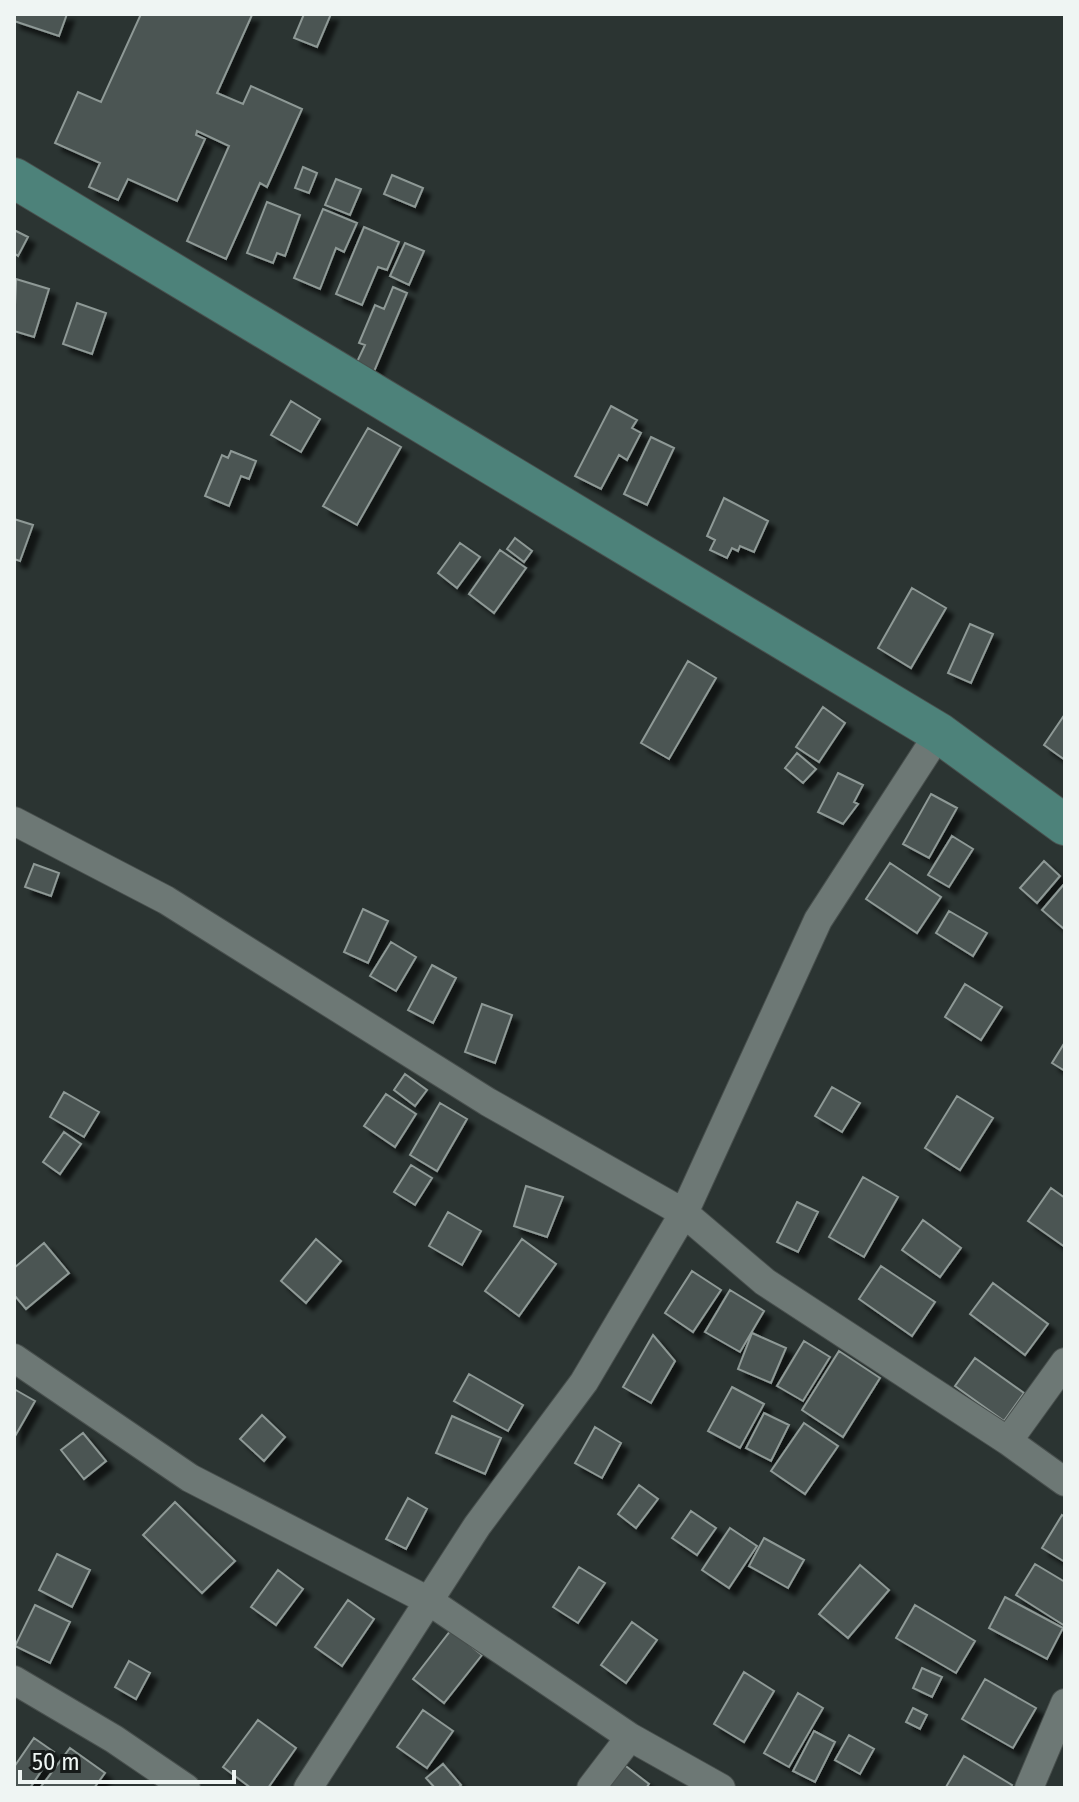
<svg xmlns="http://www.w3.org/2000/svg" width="1079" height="1802" font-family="'Fira Sans Condensed',sans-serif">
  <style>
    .building { fill: #4c5553; stroke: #8e9996; stroke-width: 2; filter: url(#shadow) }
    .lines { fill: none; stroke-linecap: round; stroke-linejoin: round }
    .street-casing { stroke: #484f4d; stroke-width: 30 }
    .secondary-casing { stroke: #484f4d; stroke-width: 42 }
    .street { stroke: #6d7875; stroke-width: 28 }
    .secondary { stroke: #4d827a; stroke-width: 40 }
  </style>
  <defs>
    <filter id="shadow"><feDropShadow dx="7" dy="7" stdDeviation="2" flood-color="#0009"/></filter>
  </defs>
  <rect width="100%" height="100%" fill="#2b3432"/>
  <path class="building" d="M14,14H67L59,36L14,21Z
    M141,14L252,15L217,93L243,104L251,86L302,109L267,187L260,183L226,259L187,241L229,146L197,131L196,135L205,139L177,201L128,179L118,200L89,187L100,163L55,143L78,92L101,102Z
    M304,14H331L317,47L294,38Z
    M303,167L317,173L309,193L295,188Z
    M392,175L423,188L415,207L384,194Z
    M336,179L361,189L350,215L325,205Z
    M267,202L300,215L285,256L277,253L273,263L247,253Z
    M323,209L357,223L344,252L336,248L320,289L294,278Z
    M364,227L399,242L387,270L378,267L362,305L336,294Z
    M14,230L28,237L18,256L14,253Z
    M405,243L424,251L409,285L390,276Z
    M16,279L49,289L34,337L14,331Z
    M393,287L407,293L373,374L355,366L365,345L359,343L375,305L384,309Z
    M77,303L106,313L92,354L63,344Z
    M291,401L320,419L301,452L271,435Z
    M611,406L637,420L632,428L641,433L627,460L619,455L601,489L575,476Z
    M368,428L401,447L357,525L323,506Z
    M651,437L674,448L647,505L624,494Z
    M231,451L256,461L249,479L241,476L229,506L205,496L222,455L228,458Z
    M724,498L768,521L754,552L740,546L738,551L732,548L727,558L710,550L715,540L707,536Z
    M14,519L33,525L20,561L14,559Z
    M515,538L532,551L524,562L507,549Z
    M460,543L480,557L457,588L438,573Z
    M500,550L526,568L494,613L469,594Z
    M912,588L946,608L911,668L878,648Z
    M970,624L993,634L971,683L948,673Z
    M688,661L716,678L669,759L641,743Z
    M823,707L845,723L819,762L796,747Z
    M1065,714V760L1044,745Z
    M797,753L816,769L803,783L785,768Z
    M838,773L863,785L854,802L858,804L843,824L818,812Z
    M931,794L957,808L929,858L903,844Z
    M952,836L973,849L949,887L928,875Z
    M1044,861L1060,876L1037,903L1020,888Z
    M890,863L941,897L917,933L866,899Z
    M34,864L59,873L51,896L25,887Z
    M1065,883V929H1064L1042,910Z
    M363,909L388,921L368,963L344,952Z
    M949,911L987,933L973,956L936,933Z
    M391,942L416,957L396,991L370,976Z
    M432,965L456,978L433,1023L408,1010Z
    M965,984L1002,1007L981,1040L945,1017Z
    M482,1004L512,1015L495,1063L465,1052Z
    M1065,1042V1071L1052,1063Z
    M405,1074L427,1090L415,1106L394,1090Z
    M832,1087L860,1103L842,1132L815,1116Z
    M64,1092L99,1112L84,1137L50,1117Z
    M386,1094L416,1114L395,1147L364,1126Z
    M957,1096L993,1118L960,1170L925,1148Z
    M440,1103L467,1119L437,1171L410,1155Z
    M64,1132L81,1144L60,1174L43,1162Z
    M411,1165L432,1178L415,1205L394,1192Z
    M863,1177L898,1197L864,1257L829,1237Z
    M526,1186L563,1197L547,1237L514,1226Z
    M1051,1188L1065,1198V1247L1028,1221Z
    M797,1202L818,1212L798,1252L777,1242Z
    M448,1212L481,1231L462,1265L429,1246Z
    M923,1220L961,1248L940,1277L902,1250Z
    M316,1239L341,1261L306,1303L281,1281Z
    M522,1239L556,1264L519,1316L485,1291Z
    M44,1243L69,1273L26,1309L14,1295V1268Z
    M881,1266L935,1302L912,1336L859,1299Z
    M692,1271L721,1290L693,1332L665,1313Z
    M993,1283L1048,1324L1025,1355L970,1314Z
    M730,1290L764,1311L740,1352L705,1332Z
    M752,1333L786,1348L771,1383L738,1369Z
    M653,1335L675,1361L651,1403L623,1387Z
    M804,1341L830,1357L803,1401L777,1386Z
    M839,1351L880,1378L843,1437L802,1410Z
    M975,1358L1024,1393L1004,1421L955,1386Z
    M469,1374L523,1405L508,1431L454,1401Z
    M732,1387L764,1404L740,1448L708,1431Z
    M14,1389L35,1401L14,1438Z
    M764,1413L789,1425L771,1461L746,1448Z
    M262,1415L285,1437L264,1461L240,1439Z
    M452,1416L501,1438L485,1474L436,1453Z
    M804,1423L838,1446L805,1494L771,1471Z
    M595,1427L621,1443L602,1478L575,1463Z
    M83,1433L106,1461L84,1479L61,1450Z
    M639,1485L658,1499L636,1528L618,1514Z
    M408,1498L427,1509L406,1549L386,1539Z
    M175,1502L235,1561L202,1593L143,1535Z
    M691,1511L716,1528L697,1555L672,1538Z
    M1062,1515L1065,1517V1562L1042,1548Z
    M730,1528L757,1546L729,1588L702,1570Z
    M764,1538L804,1560L788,1588L749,1566Z
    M57,1554L90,1570L72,1607L39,1590Z
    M1035,1564L1065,1582V1626L1016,1595Z
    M860,1565L889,1590L848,1638L819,1614Z
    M579,1567L605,1583L578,1623L553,1607Z
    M278,1570L303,1589L276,1625L251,1607Z
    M1005,1597L1063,1628L1047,1659L989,1628Z
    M348,1600L374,1619L342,1666L315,1647Z
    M35,1605L70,1622L50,1663L15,1646Z
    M915,1605L975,1641L956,1673L896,1638Z
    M632,1622L657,1640L626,1683L601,1665Z
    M451,1630L482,1655L444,1703L413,1679Z
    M129,1661L150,1673L136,1699L115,1687Z
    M922,1668L942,1677L932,1697L913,1688Z
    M744,1672L774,1691L744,1742L714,1724Z
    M985,1679L1036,1708L1013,1748L962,1719Z
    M798,1693L823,1708L789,1767L764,1753Z
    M913,1708L927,1715L920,1729L906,1722Z
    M423,1710L453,1731L427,1768L397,1747Z
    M258,1720L296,1748L268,1788H251L223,1767Z
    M814,1731L835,1742L815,1782L793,1771Z
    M849,1735L874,1749L860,1774L835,1760Z
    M34,1738L54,1752L30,1788H14V1767Z
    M70,1748L105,1773L94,1788H40Z
    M964,1756L1012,1785L1010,1788L946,1787Z
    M618,1760L649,1784L646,1788H595Z
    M443,1764L461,1785L458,1788H435L426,1778Z"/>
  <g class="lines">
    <g class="street-casing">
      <path id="street" d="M14,821L166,900L488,1102L684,1213L765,1282L1008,1441L1065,1482
        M14,1358L190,1478L429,1601L630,1737L721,1788
        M1008,1441L1065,1362
        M14,1680L114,1739L186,1788
        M308,1788L477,1526L584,1382L684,1213L818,920L939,733
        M591,1788L630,1737
        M1029,1788L1065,1703"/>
    </g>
    <g class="secondary-casing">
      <path id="secondary" d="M14,178L939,733L1065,825"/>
    </g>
    <use href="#street" class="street"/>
    <use href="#secondary" class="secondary"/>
  </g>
  <rect width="1079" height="1802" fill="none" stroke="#eff5f3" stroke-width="32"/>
  <path d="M20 1770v12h214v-12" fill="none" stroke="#eff5f3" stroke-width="4"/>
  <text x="32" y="1770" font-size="24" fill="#eff5f3" stroke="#161a19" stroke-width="6" paint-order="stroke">50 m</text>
</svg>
